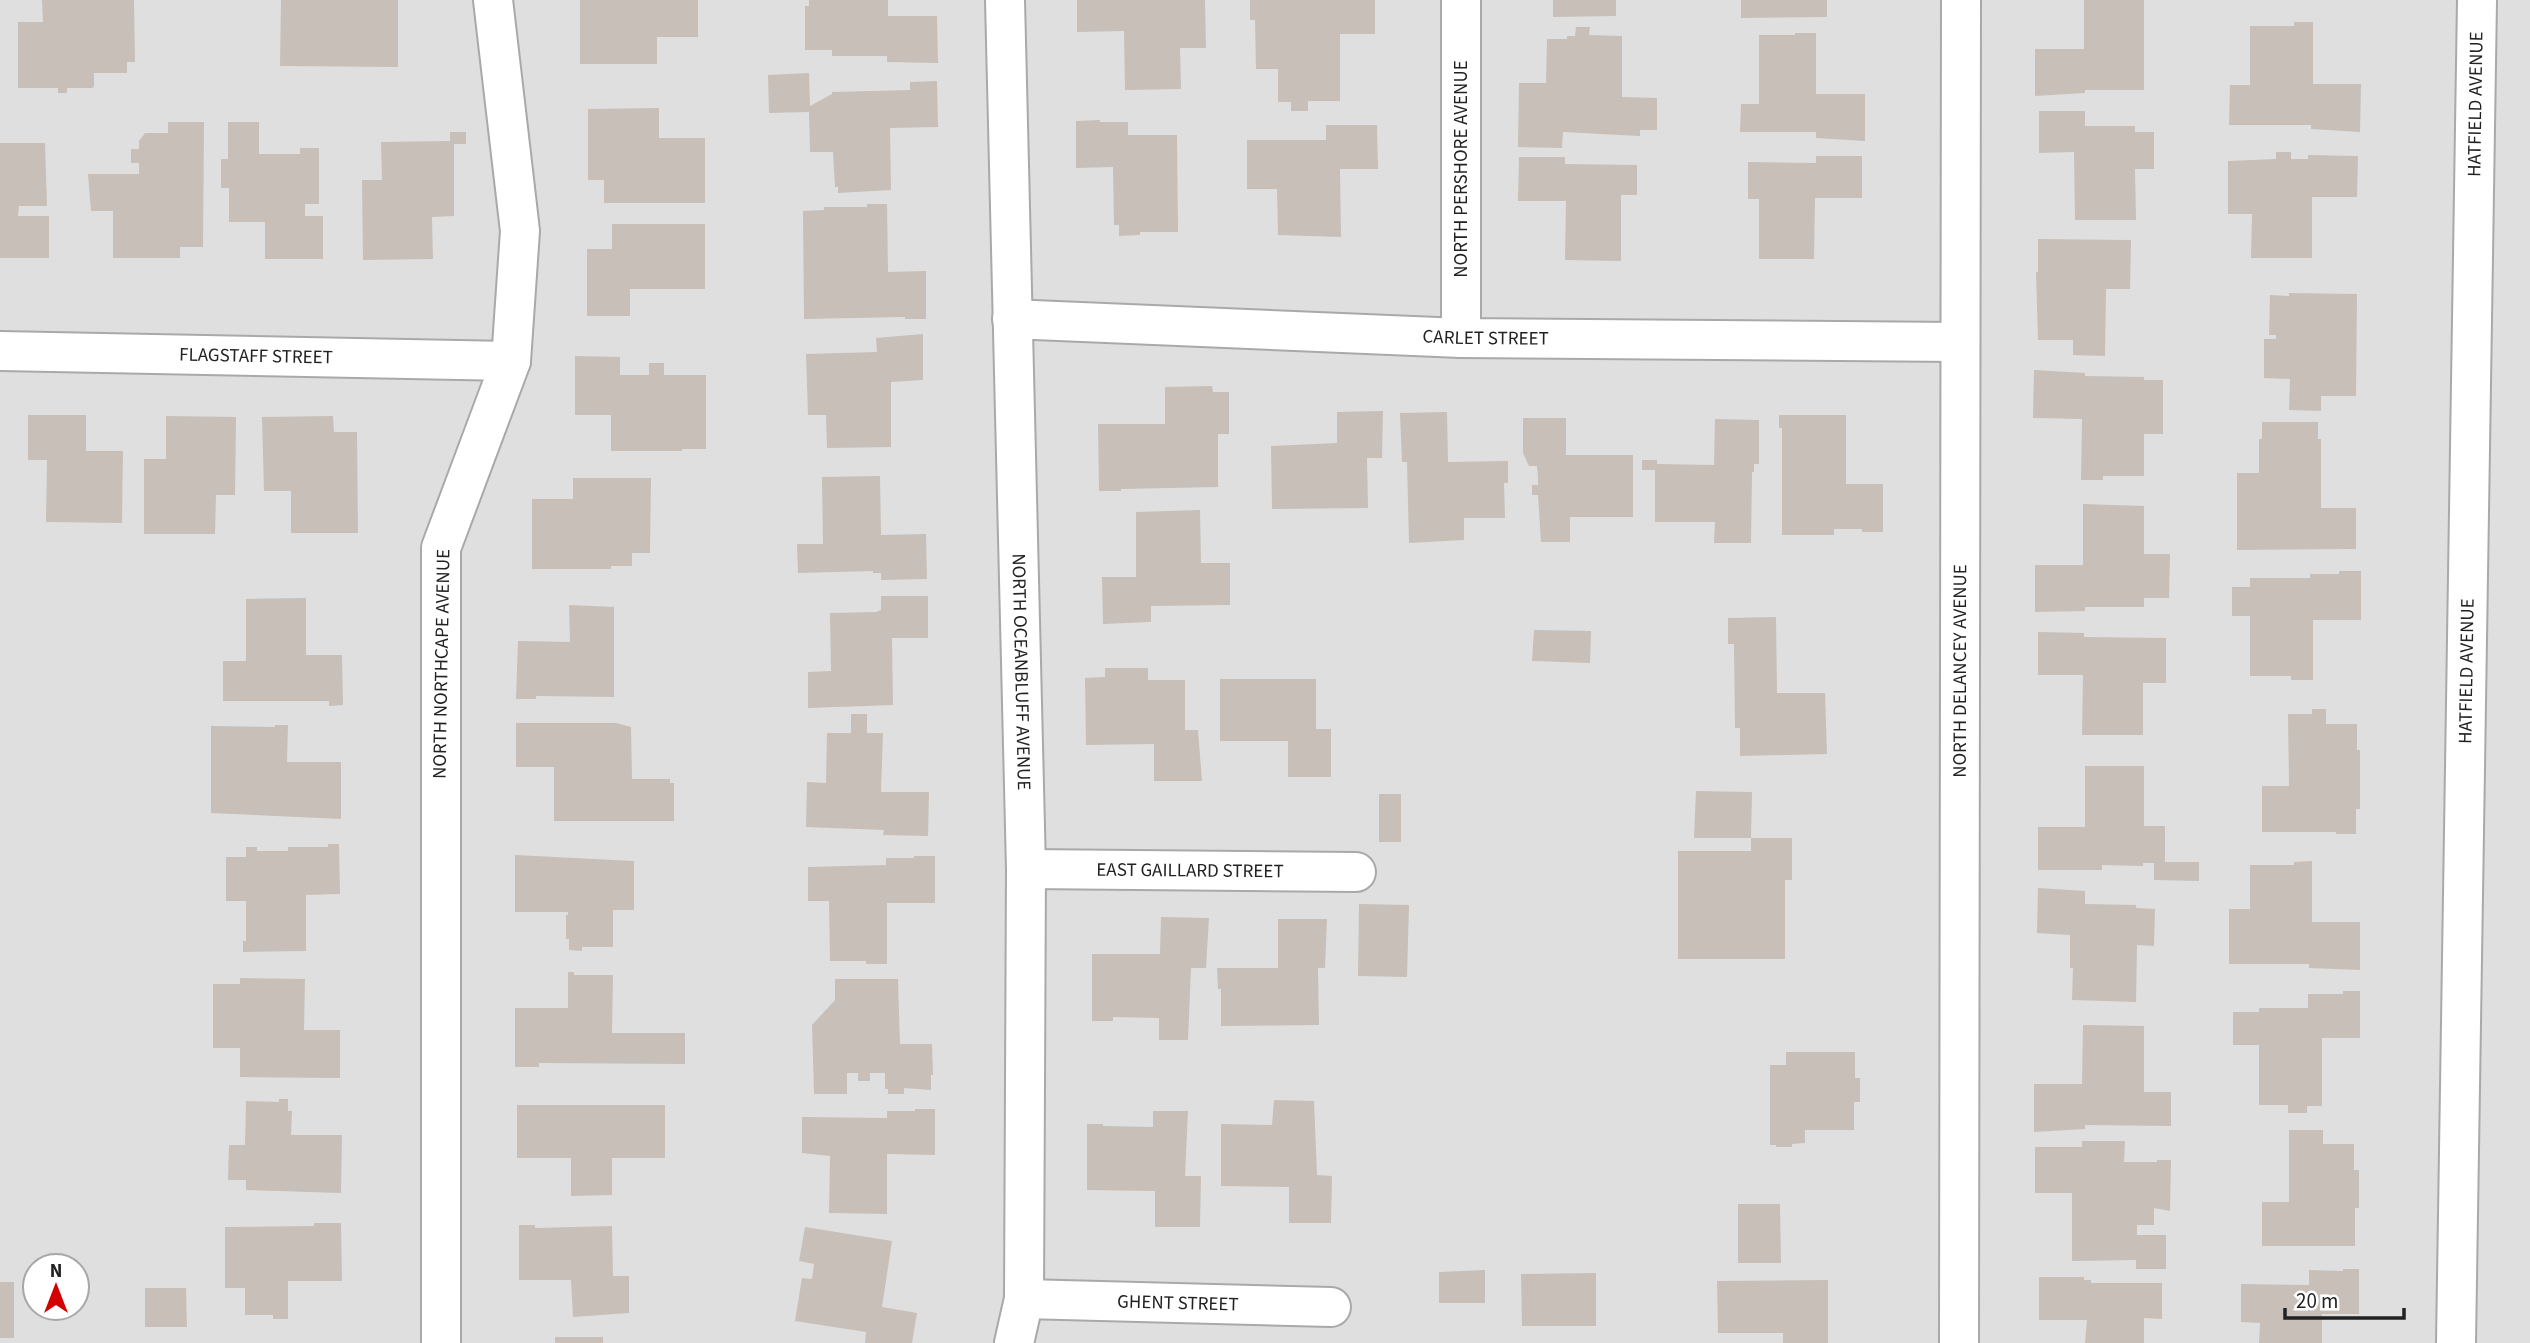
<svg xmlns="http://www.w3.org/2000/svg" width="2530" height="1343" font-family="'Source Sans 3',sans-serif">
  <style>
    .residential { fill: #e0dfdf; fill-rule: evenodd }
    .building { fill: #c7bfb8 }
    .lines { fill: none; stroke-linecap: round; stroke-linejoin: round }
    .minor-casing { stroke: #a9a9a9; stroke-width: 42 }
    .minor { stroke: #fff; stroke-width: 38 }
    .labels { text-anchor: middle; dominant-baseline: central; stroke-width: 5; stroke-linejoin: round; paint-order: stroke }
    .street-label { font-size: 19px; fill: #222; stroke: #fff }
  </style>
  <rect width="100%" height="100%" fill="#f2efe9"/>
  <path class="residential" d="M0,0H2530V1343H0ZM35,1266H77V1308H35Z"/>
  <path class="building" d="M42,0H134L135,62H127V73H94V87L92,88H67V93H58V88H18V22H43Z
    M281,0H398V67L280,66Z
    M580,0H698V37H657V64H580Z
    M809,0H888V16H937L938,63L887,62V56H832V50H805V6H809Z
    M1077,0H1205L1206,48H1180L1181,89L1125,90L1124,31L1077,32Z
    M1250,0H1375V34H1340V101H1308V111H1291V102H1278V69H1256L1255,20H1250Z
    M1553,0H1616V16L1553,17Z
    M1741,0H1827V17L1741,18Z
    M2084,0H2144V90H2085V93L2035,96V49H2084Z
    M2294,22H2313V84H2361L2360,132L2311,129V125H2229L2230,85H2250V26H2294Z
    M1576,27H1590L1589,35L1622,36V97L1657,98V130H1640V136L1563,132L1562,148L1518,147L1519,83H1546L1547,39H1567V36H1575Z
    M1795,33H1816V94H1865V141L1816,138V132H1740L1741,104H1759V35H1795Z
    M809,73L810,106L832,94V92L910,90V82L937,81L938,127L890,128L891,190L838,193V187H835L833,152H810L809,112L769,113L768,75Z
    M659,108V138H705V203H604V180H588V109Z
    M2039,111H2085V126H2135V132H2154V169H2135L2136,220H2075L2074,152L2039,153Z
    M1100,120V122H1128V135H1177L1178,232H1140V235L1119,236V225H1114L1113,167L1076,168V121Z
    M168,122H204L203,247H180V258H113V211H91L88,174H139V163H131V149H139V141L145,133H168Z
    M228,122H259V154H300V148H319V204H305V216H323V259H265V222H229V188H221V159H228Z
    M1326,125H1377L1378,169H1340L1341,237L1278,235L1277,189H1247V140H1326Z
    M450,132H466V144H454V216L432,217L433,259L363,260L362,180H382L381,142L450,141Z
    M0,143H45L47,206H19L18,216H49V258H0Z
    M2276,152H2291V159H2308V155L2358,156L2357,197H2312V258H2251L2252,214H2228V161L2276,159Z
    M1816,156H1862V198H1815L1814,259H1759V199H1748V162L1816,163Z
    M1519,157H1565V164L1637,165V195H1621V261L1565,260L1566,201H1518Z
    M867,204H887L888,272L926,271V319H905V317L804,319L803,211L824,210V207H867Z
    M612,224H705V289H630V316H587V249H612Z
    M2038,239L2131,240L2130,289H2106L2105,356L2073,355V340H2038L2036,272H2038Z
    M2289,293L2357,294L2356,396H2321V411L2289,410L2290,379L2264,378V339H2276V335H2269L2270,295L2289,296Z
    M923,334V380L891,382V447L827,448L826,415H808L806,354L877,352L876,338Z
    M575,356L620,357V375H649V363H664V375H706V449H682V451H611V415H575Z
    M2034,370L2085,373V376L2144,377V380H2163V434H2144V476H2103V480H2081L2082,419L2033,418Z
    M1212,386L1213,392H1229V434H1218V487L1121,489V491H1099L1098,424H1165V387Z
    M1383,411L1382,458H1367L1368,508L1272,509L1271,446L1337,443V412Z
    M1447,412L1448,462L1508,461V483H1504L1505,518H1464V540L1409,543L1407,462H1402L1400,413Z
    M28,415H86V451H123L122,523L46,522L47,460H28Z
    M1779,415H1846V484H1883V532H1862V529H1834V535H1782V428H1779Z
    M166,416L236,417L235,495H216L215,534H144V459H166Z
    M333,416L334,432H357L358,533H291V491H264L262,417Z
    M1523,418H1566V455H1633V517H1570V542H1541L1538,495H1532V485H1538V477L1537,466H1529L1523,453Z
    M1715,419L1759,420V464H1754V472H1752L1751,543H1714L1715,522H1655V470H1642V460H1657V464L1714,465Z
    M2262,422H2318V439H2321V508H2356V549L2237,550V473H2259V439H2262Z
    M880,476L881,535L926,534L927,579L881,580V573H873V571L798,573L797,544H823L822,477Z
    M573,478H651L650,553H632V566H611V569H532V499H573Z
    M2083,504L2144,506V554H2170L2169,598H2144V607H2085V611L2035,612V565H2083Z
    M1200,510L1201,563H1230V605L1151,606V622L1103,624L1102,577H1136V512Z
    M2339,571H2361V620H2313V680H2291V676H2250V616H2232V587H2250V578H2310V574H2339Z
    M881,596H928V638H892L893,705L808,708V672L831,671L830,613L876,612L881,610Z
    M306,598V655H342L343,705L329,706V701H223V661H246V599Z
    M569,605L614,607V697L536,696V699H516L518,641L570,642Z
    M1776,617L1777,693H1825L1827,754L1740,756V728H1735L1734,644H1728V618Z
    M1534,630L1591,631L1590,663L1532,661Z
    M2038,632L2084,633V637L2166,638V683H2143V735H2082L2083,675H2038Z
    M1105,668H1148V680H1185V730H1198L1202,781H1154V744L1086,745L1085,678L1105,677Z
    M1220,679H1316V729H1331V777H1288V741H1220Z
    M2312,709H2326V724H2357V750H2360V809H2356V834H2336V832H2262V786H2289L2288,714H2312Z
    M851,714H867V733H883L881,792H929L928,836L883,835L884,830L806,827L807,782L826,783L827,733H851Z
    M516,723H616L631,727L632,779H670V783H674V821H554V767H516Z
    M275,725H288L287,762H341V819L211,813V726L275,727Z
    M2085,766H2144V826H2165V862H2199V881L2154,880V863H2143V866L2102,865V870H2038V827H2085Z
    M1696,791L1752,792L1751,838H1792V880H1785V959H1678V851H1751V838H1694Z
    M1379,794H1401V842H1379Z
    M328,844H339L340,894L306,895V951L243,952V941H246V901H226V857H246V847H257V851H288V847H328Z
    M515,855L634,861V910H613V947H582V951L569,950V939H566V915H568V912H515Z
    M914,856H935V903H887V964H866V961H830L829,901H808V867L886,865V858H914Z
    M2312,861V922H2360V970L2309,968V964H2229V909H2250V865H2294V862Z
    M2038,888L2085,891V904L2136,905V908L2155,909L2154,946L2137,945L2136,1002L2072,1000L2073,968H2070V935L2037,933Z
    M1359,904L1409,905L1407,977L1358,976Z
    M1161,917L1209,918L1206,968H1191L1188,1040H1159V1018L1113,1017V1021H1092V954H1160Z
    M1278,919H1327L1325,968H1318L1319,1025L1221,1026V989H1218L1217,968H1278Z
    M568,972H574V975H613L612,1033H685V1064L539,1063V1067H515V1008H568Z
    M240,978L305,979L304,1030H340V1078L240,1077V1048H213V984H240Z
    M835,979H898L900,1044H932L933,1075H931V1090L904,1088V1094H888V1089H885V1073H870V1081H858V1073H847V1094H814L812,1025L835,1000Z
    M2343,991H2360V1038H2322V1106H2307V1113H2288V1105H2259V1045H2233V1012H2259V1008H2308V994H2343Z
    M2083,1025L2144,1026V1092H2171V1126L2085,1125V1129L2034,1132V1084H2082Z
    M1786,1052H1855V1078H1860V1102H1854V1130H1805V1143L1792,1144V1147H1776V1145H1770V1065H1786Z
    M279,1099H288V1111H292L291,1135H342L341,1193L246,1190V1180H228L229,1145H245L246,1101L279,1102Z
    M1274,1100L1314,1101L1317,1175L1332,1176L1331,1223H1289V1187L1221,1186V1124L1272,1125Z
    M517,1105H665V1158H612V1195L571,1196V1158H517Z
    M915,1109H935V1155L887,1154V1214L829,1213L830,1156L802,1153V1117L887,1118V1111H915Z
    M1153,1111H1188L1185,1176H1201L1200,1227H1155V1191L1087,1190V1124H1103V1126L1153,1127Z
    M2289,1130H2323V1144H2354V1170H2359V1208H2355V1246H2262V1202H2289Z
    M2082,1141H2125L2124,1162H2157V1160H2171L2170,1211L2154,1208V1225H2137V1235H2166V1269H2136V1260L2072,1261V1193H2035V1147H2082Z
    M1738,1204H1780L1781,1263H1738Z
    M314,1223H341L342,1281H288V1319H273V1315H245V1288H225V1227L314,1226Z
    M519,1225H535V1228L612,1226L613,1276H629V1313L573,1317L571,1280H519Z
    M805,1227L892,1241L882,1307L917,1313L912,1343H865L866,1332L795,1321L802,1278L812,1279L814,1264L799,1261Z
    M2343,1269H2359V1314H2322V1343H2259L2260,1323L2241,1322V1284L2309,1285V1270L2343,1271Z
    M1485,1270V1303H1439V1272Z
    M1596,1273V1326H1522L1521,1274Z
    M2039,1277H2084V1280H2091V1283H2162V1319L2144,1318V1343H2085L2087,1320H2039Z
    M1828,1280V1343H1783V1333H1718L1717,1281Z
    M0,1282H14V1338H0Z
    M145,1288H186L187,1327H145Z
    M555,1337H603V1343H555Z"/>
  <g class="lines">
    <g class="minor-casing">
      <g id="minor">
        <path id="s1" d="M1005,0L1026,869L1024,1299L1014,1343"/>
        <path d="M1461,0V338"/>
        <path id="s2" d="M1012,319L1461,338L1959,342"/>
        <path id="s3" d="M0,351L511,361"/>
        <path id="s4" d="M1026,869L1356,872"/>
        <path id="s5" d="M1024,1299L1331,1307"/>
        <path d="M441,1343V548L511,361L520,231L493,0"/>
        <path id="s6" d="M1959,1343L1961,0"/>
        <path id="s7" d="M2456,1343L2477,0"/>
      </g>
    </g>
    <use href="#minor" class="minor"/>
  </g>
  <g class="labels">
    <g class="street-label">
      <text stroke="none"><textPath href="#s7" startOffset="1239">HATFIELD AVENUE</textPath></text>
      <text transform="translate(1461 169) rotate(-90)">NORTH PERSHORE AVENUE</text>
      <text stroke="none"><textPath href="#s2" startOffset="474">CARLET STREET</textPath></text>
      <text stroke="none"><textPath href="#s3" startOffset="256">FLAGSTAFF STREET</textPath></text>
      <text transform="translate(442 664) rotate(-89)">NORTH NORTHCAPE AVENUE</text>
      <text stroke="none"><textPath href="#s6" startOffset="672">NORTH DELANCEY AVENUE</textPath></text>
      <text stroke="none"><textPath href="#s1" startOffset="672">NORTH OCEANBLUFF AVENUE</textPath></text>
      <text stroke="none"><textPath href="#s7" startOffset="672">HATFIELD AVENUE</textPath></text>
      <text stroke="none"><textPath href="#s4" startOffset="164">EAST GAILLARD STREET</textPath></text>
      <text stroke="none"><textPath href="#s5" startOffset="154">GHENT STREET</textPath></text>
    </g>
  </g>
  <g transform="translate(56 1287)"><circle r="33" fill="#ffffff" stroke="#a7a7a7" stroke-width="2"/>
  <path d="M0-5L12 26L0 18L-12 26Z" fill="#d40000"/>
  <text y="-10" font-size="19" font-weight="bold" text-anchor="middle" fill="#222222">N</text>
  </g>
  <path d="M2285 1308v10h119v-10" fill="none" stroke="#222222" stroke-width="3.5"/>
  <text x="2296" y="1308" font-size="21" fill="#222222" stroke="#ffffff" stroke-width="5" paint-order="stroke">20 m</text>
</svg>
